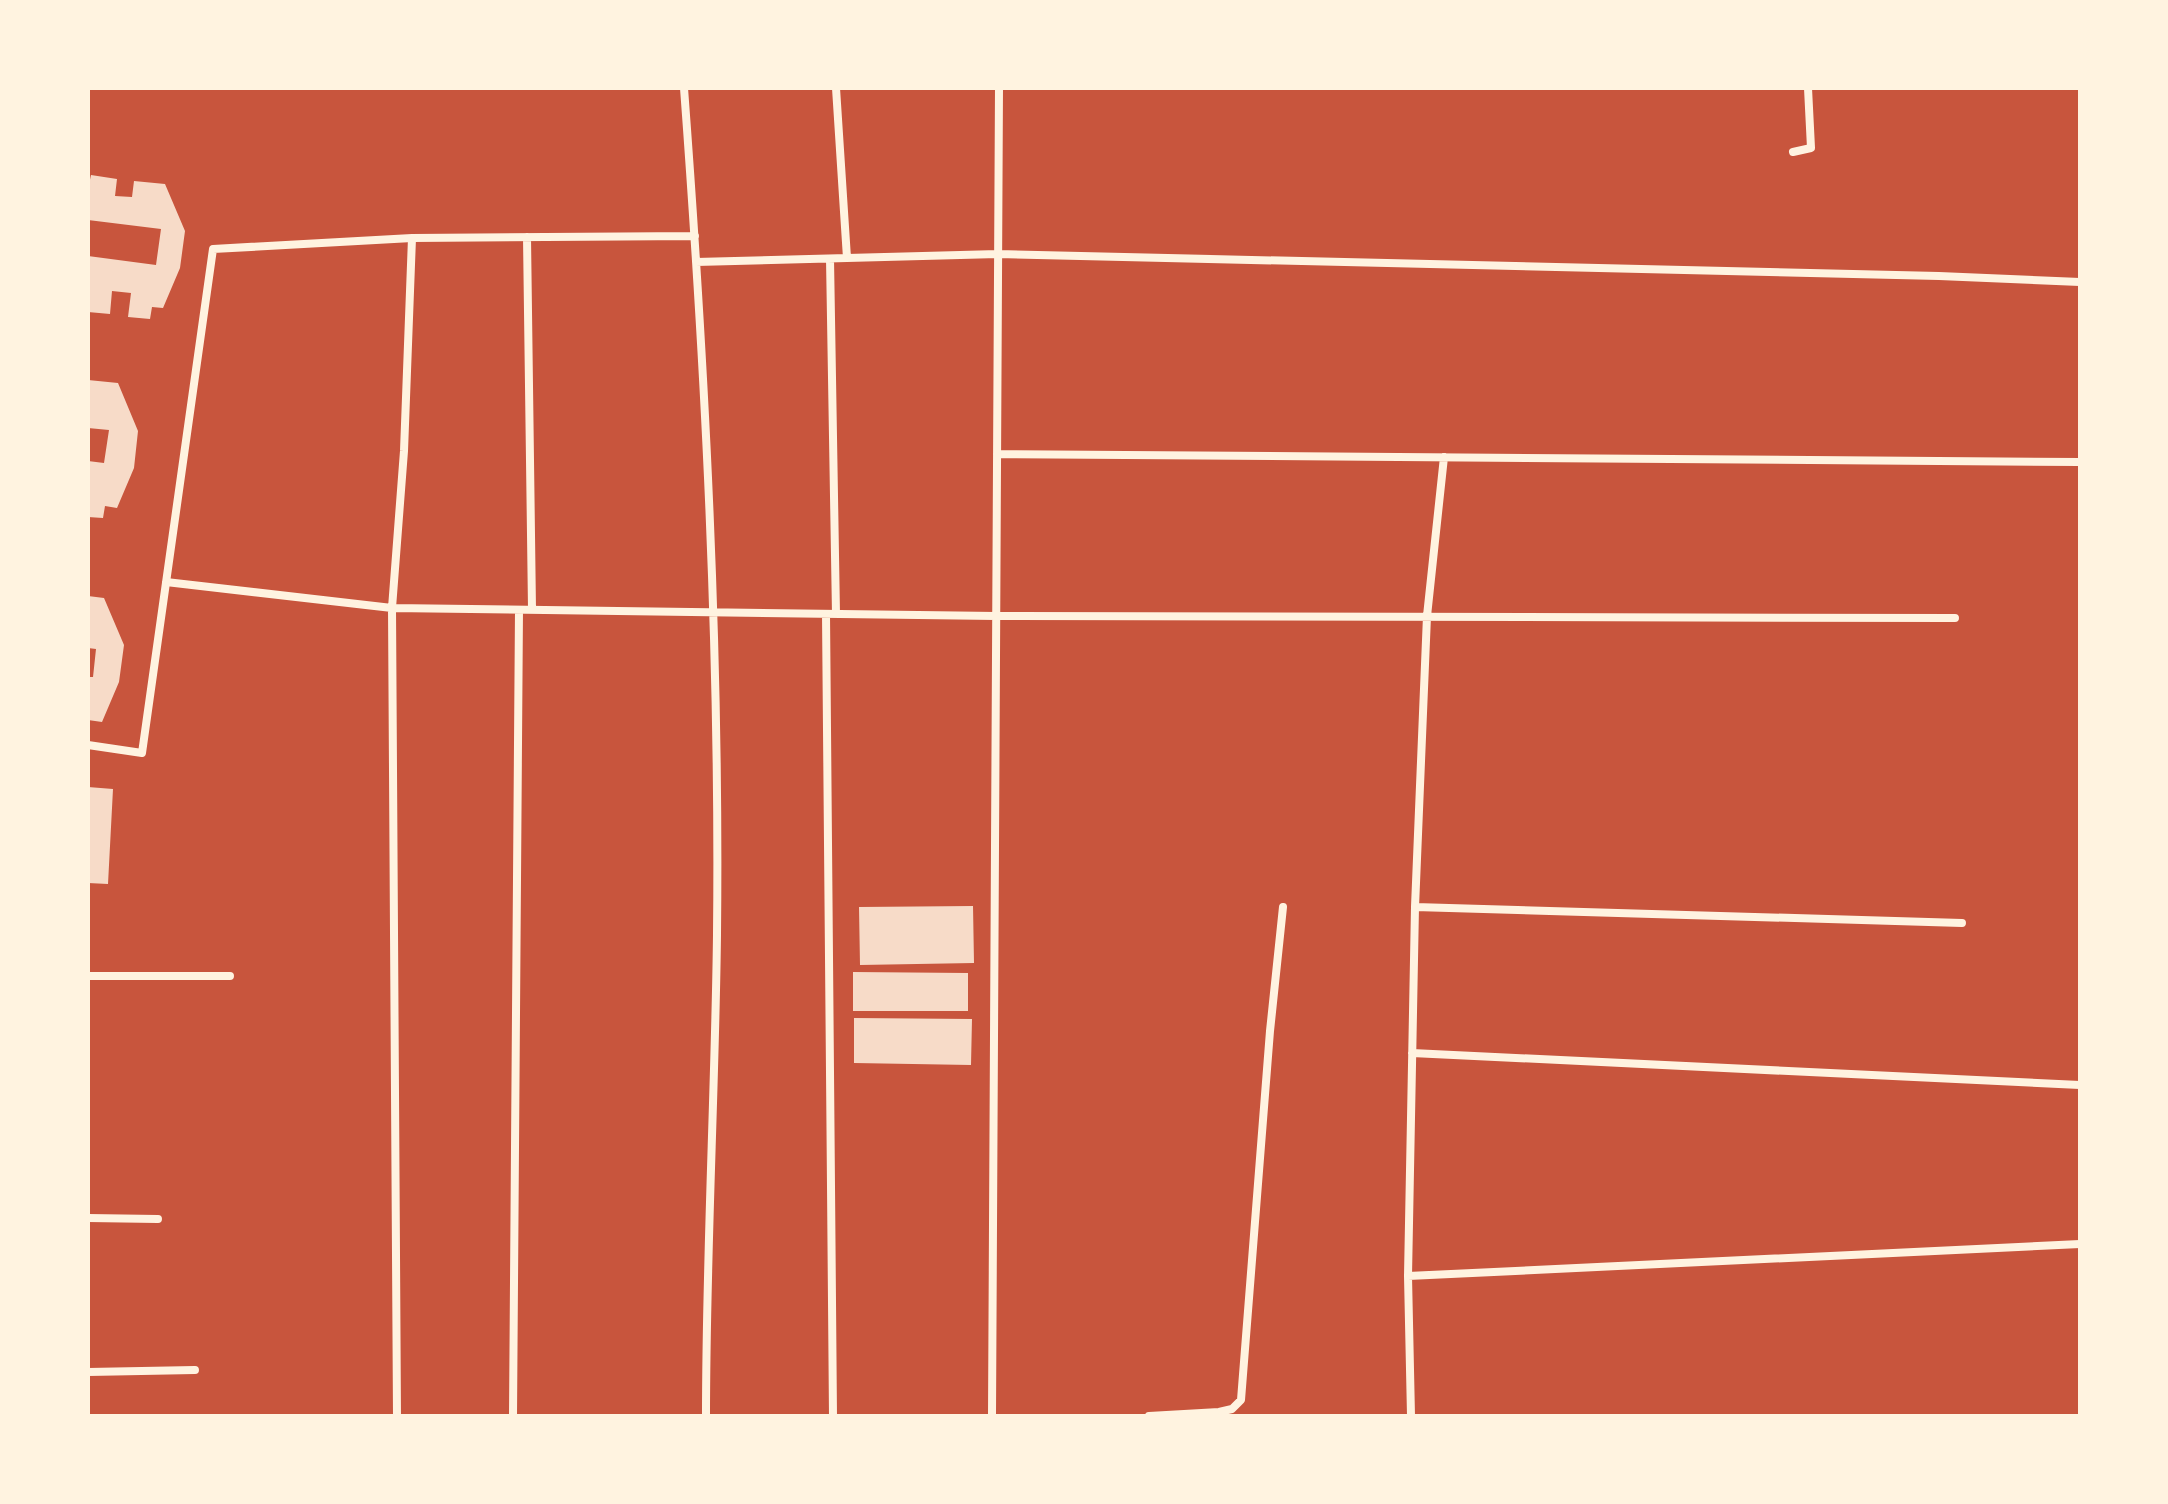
<svg xmlns="http://www.w3.org/2000/svg" width="2168" height="1504" font-family="Signika,sans-serif">
  <style>
    .building { fill: #f7dbc8 }
    .lines { fill: none; stroke-linecap: round; stroke-linejoin: round }
    .minor { stroke: #fff3e0; stroke-width: 8 }
  </style>
  <rect width="100%" height="100%" fill="#c8553d"/>
  <path class="building" d="M91,175L117,179L115,196L132,197L134,181L165,184L185,231L180,268L163,308L152,307L150,319L128,317L131,293L112,291L110,314L88,312V256L156,265L161,229L88,220V189Z
    M88,380L118,383L138,431L134,468L117,508L105,506L103,518L88,517V461L104,463L109,430L88,428Z
    M88,596L104,598L124,645L119,682L102,722L88,720V677H93L96,649L88,648Z
    M88,787L113,789L108,884L88,883Z
    M973,906L974,963L860,965L859,907Z
    M853,972L968,973V1011H853Z
    M854,1018L972,1019L971,1065L854,1063Z"/>
  <g class="lines">
    <path class="minor" d="M684,88C705,370 720,653 717,935C715,1096 706,1256 706,1416
      M836,88L847,258
      M1793,152L1811,148L1808,88
      M527,237L532,609
      M830,259L836,614
      M696,262L998,254L1939,276L2080,282
      M997,454L2080,462
      M166,582L392,608L996,616L1955,618
      M826,614L833,1416
      M88,745L142,753L213,249L412,238L695,236
      M1415,907L1962,923
      M88,976H230
      M1412,1053L2080,1085
      M88,1218L158,1219
      M1408,1276L2080,1244
      M88,1372L195,1370
      M397,1416L392,608L404,451L412,238
      M513,1416L519,610
      M992,1416L999,88
      M1149,1416L1219,1412L1232,1409L1241,1400L1270,1031L1283,907
      M1411,1416L1408,1276L1415,907L1427,616L1444,457"/>
  </g>
  <rect width="2168" height="1504" fill="none" stroke="#fff3e0" stroke-width="180"/>
</svg>
